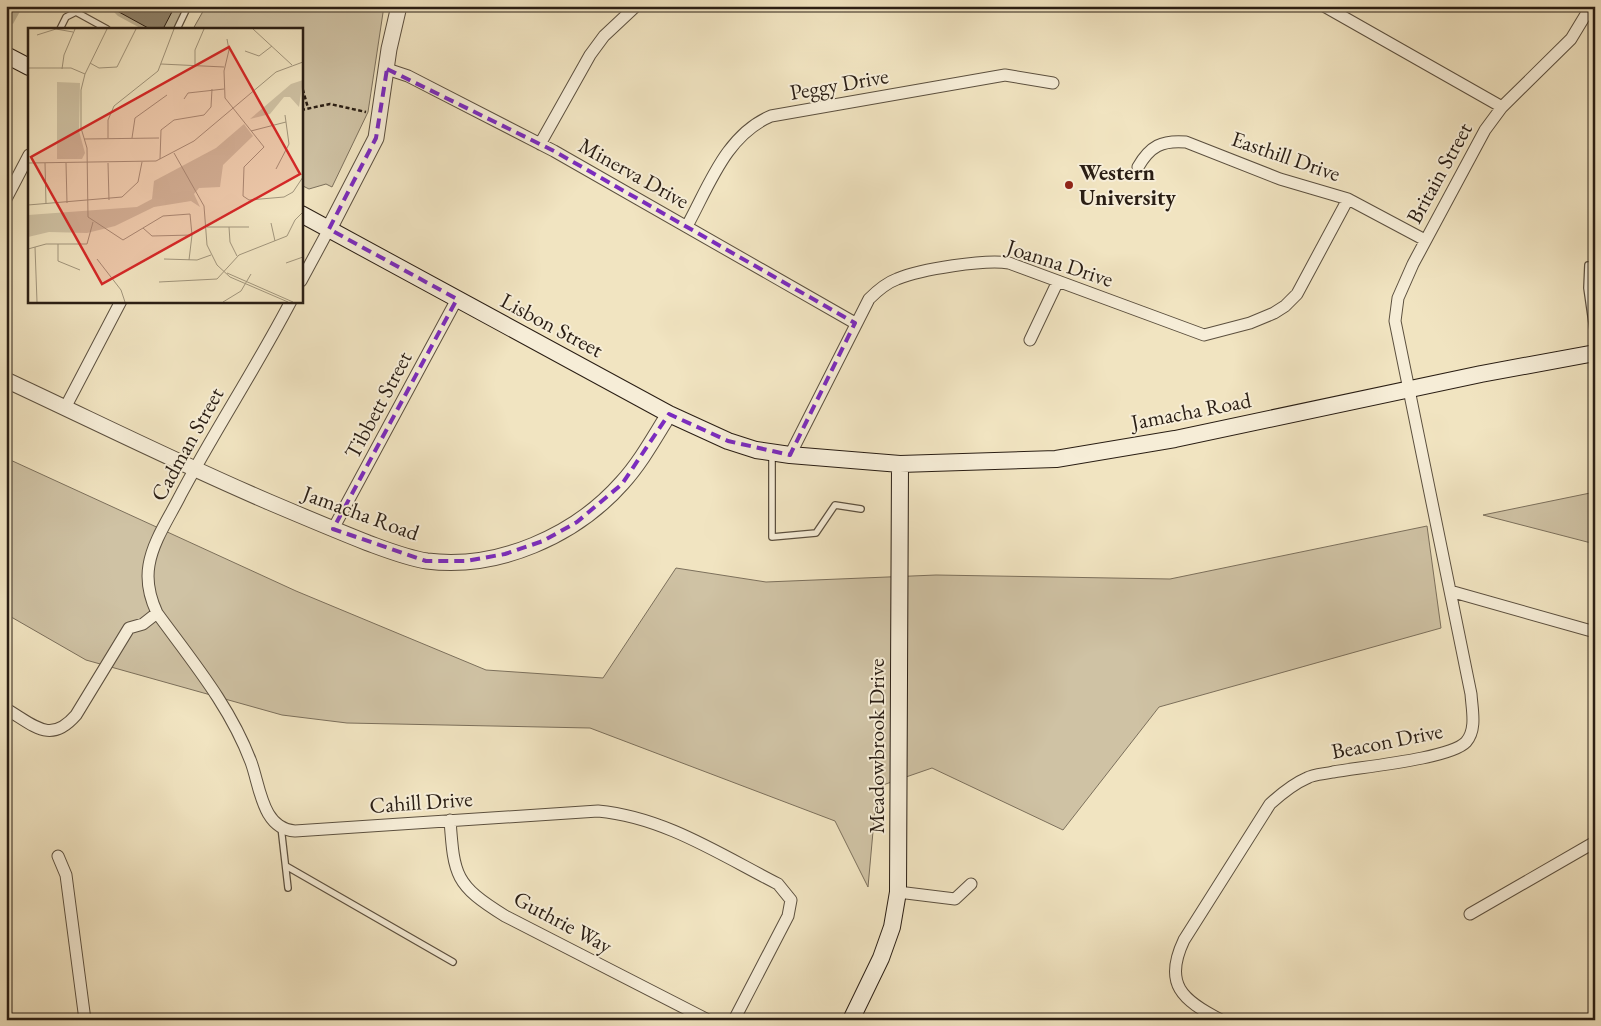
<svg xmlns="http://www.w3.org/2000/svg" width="1601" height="1026" font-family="'EB Garamond',serif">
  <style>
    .green { fill: #cfc2a4; stroke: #7c705c }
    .shadow { fill: #0003 }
    .building { fill: #91856e; stroke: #2a1e14 }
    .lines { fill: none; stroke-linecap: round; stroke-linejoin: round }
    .service-casing { stroke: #5c503f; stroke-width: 8 }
    .minor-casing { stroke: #5c503f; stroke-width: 13 }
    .tertiary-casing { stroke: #5c503f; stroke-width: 17 }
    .secondary-casing { stroke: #2a1e14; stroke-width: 18 }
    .path { stroke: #2a1e14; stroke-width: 2.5; stroke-dasharray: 4 2.5; stroke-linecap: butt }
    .service { stroke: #f6edd7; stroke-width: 5.5 }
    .minor { stroke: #f6edd7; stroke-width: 11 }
    .tertiary { stroke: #f6edd7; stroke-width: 15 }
    .secondary { stroke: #f6edd7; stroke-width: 16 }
    .marked { fill: none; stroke: #7b2cbf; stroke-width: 4; stroke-dasharray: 10 6; stroke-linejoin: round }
    .poi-dot { fill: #8f2418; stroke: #f6edd7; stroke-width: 2 }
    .labels { text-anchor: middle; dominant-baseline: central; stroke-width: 4; stroke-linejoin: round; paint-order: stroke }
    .street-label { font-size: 22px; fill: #2a1e14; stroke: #f6edd7 }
    .poi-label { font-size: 22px; font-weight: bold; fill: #2a1e14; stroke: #f6edd7; text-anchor: start }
    .inset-road { fill: none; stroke: #a1957c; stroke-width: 1 }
    .view { fill: #d62828; fill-opacity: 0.15; stroke: #d62828; stroke-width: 2.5 }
    .inset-edge { fill: none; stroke: #2a1e14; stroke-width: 2.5 }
  </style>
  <rect width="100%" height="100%" fill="#f1e4c1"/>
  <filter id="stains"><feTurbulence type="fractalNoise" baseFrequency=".004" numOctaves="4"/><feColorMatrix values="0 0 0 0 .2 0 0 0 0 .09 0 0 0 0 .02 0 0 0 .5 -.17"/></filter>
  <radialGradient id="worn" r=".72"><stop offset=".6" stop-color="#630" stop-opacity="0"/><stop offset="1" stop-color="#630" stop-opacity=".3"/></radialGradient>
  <path class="green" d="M206,6H384L368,112L332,187L326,184L309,189L301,185V29H193Z
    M6,458L296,591L486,670L603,678L676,568L766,582L936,575L1170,579L1427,526L1441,628L1159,707L1063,830L932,768L877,787L868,887L835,821L590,728L347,723L282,715L86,660L6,614Z
    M1595,492V544L1483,515Z"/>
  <path class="shadow" d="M6,6H23L13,24L6,20Z
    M67,6H90L85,15Z
    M108,6H196L194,8L192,7L180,29H142L118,16Z"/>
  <path class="building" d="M108,6H175L163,29H150Z"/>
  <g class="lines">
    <g class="service-casing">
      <path id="service" d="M60,29L66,17L76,12L107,29
        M177,29L188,6
        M1588,265L1587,288L1595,344
        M772,454V537L816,533L835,505L861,509
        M281,827L288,888
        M286,866L453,962"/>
    </g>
    <g class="minor-casing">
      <path id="minor" d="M1324,6L1502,107
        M387,69L408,76L554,151L855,323
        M540,144L590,55L604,36L636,6
        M1138,167C1150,146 1162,140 1186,142L1280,179L1348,199L1425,240
        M6,199L29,155
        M687,226C709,186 726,135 771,116L1005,75L1053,83
        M301,281L329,229
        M291,301C256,368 215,430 180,496C169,518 153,541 149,565C146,582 150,598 157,613C192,661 230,706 251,762C260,786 262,829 295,831L598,811C664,817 721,855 778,884L791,900L788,916L734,1020
        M1030,340L1058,281
        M65,408L121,301
        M790,455L869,299C877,291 886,283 897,279C921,269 985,259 1009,263L1204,335L1250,323L1274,313L1285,306L1297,294L1348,199
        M333,529L457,299
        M1450,591L1595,632
        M6,709C34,725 50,745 76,715L129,628L143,624L157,613
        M450,820C454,876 455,885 505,916L708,1020
        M58,856L66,875L85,1020
        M898,892L955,899L971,884
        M1470,914L1595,842
        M1221,1020C1182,1000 1163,984 1184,940L1270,804C1281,794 1293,784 1307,778C1314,774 1325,774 1333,772C1360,767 1450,759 1466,742C1477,729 1472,710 1471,694L1395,321L1398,298L1413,264L1485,130L1502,107L1571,39L1591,6"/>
    </g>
    <g class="tertiary-casing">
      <path id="tertiary" d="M329,229L376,138L389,49L399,6
        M6,380C94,421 180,464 269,502C302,516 335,530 368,543C387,550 407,558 427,561C498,570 575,536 622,483C641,462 654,438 669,414"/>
    </g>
    <g class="secondary-casing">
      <path id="secondary" d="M6,55L29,67
        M301,214L669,414L728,441L756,450L790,455L900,464L1056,459L1175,439L1481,374L1595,353
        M851,1020L881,958L892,927L898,892L900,464"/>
    </g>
    <path class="path" d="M301,83L308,108
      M301,110L330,104L366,112"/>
    <use href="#service" class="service"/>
    <use href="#minor" class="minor"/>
    <use href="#tertiary" class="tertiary"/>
    <use href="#secondary" class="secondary"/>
  </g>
  <path class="marked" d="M387,69L554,151L855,323L790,455L728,441L669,414L622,484L577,522L543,541L505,554L466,561H426L333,529L457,299L329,229L376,138Z"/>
  <circle class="poi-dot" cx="1069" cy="185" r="5"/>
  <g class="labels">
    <g class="street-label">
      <text transform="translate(839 84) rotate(-10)">Peggy Drive</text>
      <text transform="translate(1286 156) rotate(19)">Easthill Drive</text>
      <text transform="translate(634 173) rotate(29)">Minerva Drive</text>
      <text transform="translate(1439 173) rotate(-61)">Britain Street</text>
      <text transform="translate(1060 263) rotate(18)">Joanna Drive</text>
      <text transform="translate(552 325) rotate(28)">Lisbon Street</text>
      <text transform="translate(378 405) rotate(-62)">Tibbett Street</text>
      <text transform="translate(1191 411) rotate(-11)">Jamacha Road</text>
      <text transform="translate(187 444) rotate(-61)">Cadman Street</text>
      <text transform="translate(361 513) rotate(20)">Jamacha Road</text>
      <text transform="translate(1387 741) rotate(-11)">Beacon Drive</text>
      <text transform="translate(876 746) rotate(-90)">Meadowbrook Drive</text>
      <text transform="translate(421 802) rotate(-4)">Cahill Drive</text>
      <text transform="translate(563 922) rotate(28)">Guthrie Way</text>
    </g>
    <g class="poi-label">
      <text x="1079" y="172">Western<tspan x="1079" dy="25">University</tspan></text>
    </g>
  </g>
  <g transform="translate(28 28)">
    <rect width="275" height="275" fill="#f1e4c1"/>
    <path d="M275,52L271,79L262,69H256L242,86L222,91L263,56ZM29,54L52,55L51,103L57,125L54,131H29ZM216,96L225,108L195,137L192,159L171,160L166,166L172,179L163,173L126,179L87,198L59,205L21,204L0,209V187L109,179L124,171L126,153L188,120Z" fill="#cfc2a4"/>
    <path class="inset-road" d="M79,1L57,46L53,62V100L59,120L60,189L95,212L135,188L162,186L164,207L161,232M225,1L264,37M9,7L28,1L45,4M199,11L201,22L196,43L197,70L236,119L216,139L215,168L221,172L256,169L265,164L275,149M217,23L231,28L244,18M62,35L71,40L89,39L108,1M133,36L196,39M167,39V22L176,1M0,40H43L57,46M34,41L36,27L47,1M156,71L160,65L196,61M223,103L258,94M80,110V92L86,78L130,43L146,1M104,110L107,90L139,67M56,111L131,110M146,125L176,178L179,217L189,237L202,249L260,274M132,131L133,102L146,92L176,87L183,79L184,61M0,135L128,133L166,113L248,44L275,34M17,135L18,176M38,135L39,175M80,135L81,172M248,141L261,116L257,87M0,177L94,169L110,154L114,134M243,195L247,213M179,199H221M201,199L202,214L209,228M115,200L124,208L164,207M30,216V233L52,242M7,219L9,274M0,221L18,216H59L65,194M69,231L93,262L97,274M136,231L169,232L183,227M258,235L275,229M199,245L265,274M131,254L189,251L211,227L259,208L267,192L275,184M195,274L213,263L223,246"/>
    <path class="view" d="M201,19L272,146L74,256L3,129Z"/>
    <rect width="275" height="275" class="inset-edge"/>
  </g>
  <rect width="1601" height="1026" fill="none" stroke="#f1e4c1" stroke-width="25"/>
  <rect x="8" y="8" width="1586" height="1011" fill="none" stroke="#2a1e14" stroke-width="2.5"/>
  <rect x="12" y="12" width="1576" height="1001" fill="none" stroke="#2a1e14"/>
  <rect width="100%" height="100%" filter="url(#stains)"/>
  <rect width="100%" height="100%" fill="url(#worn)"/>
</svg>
